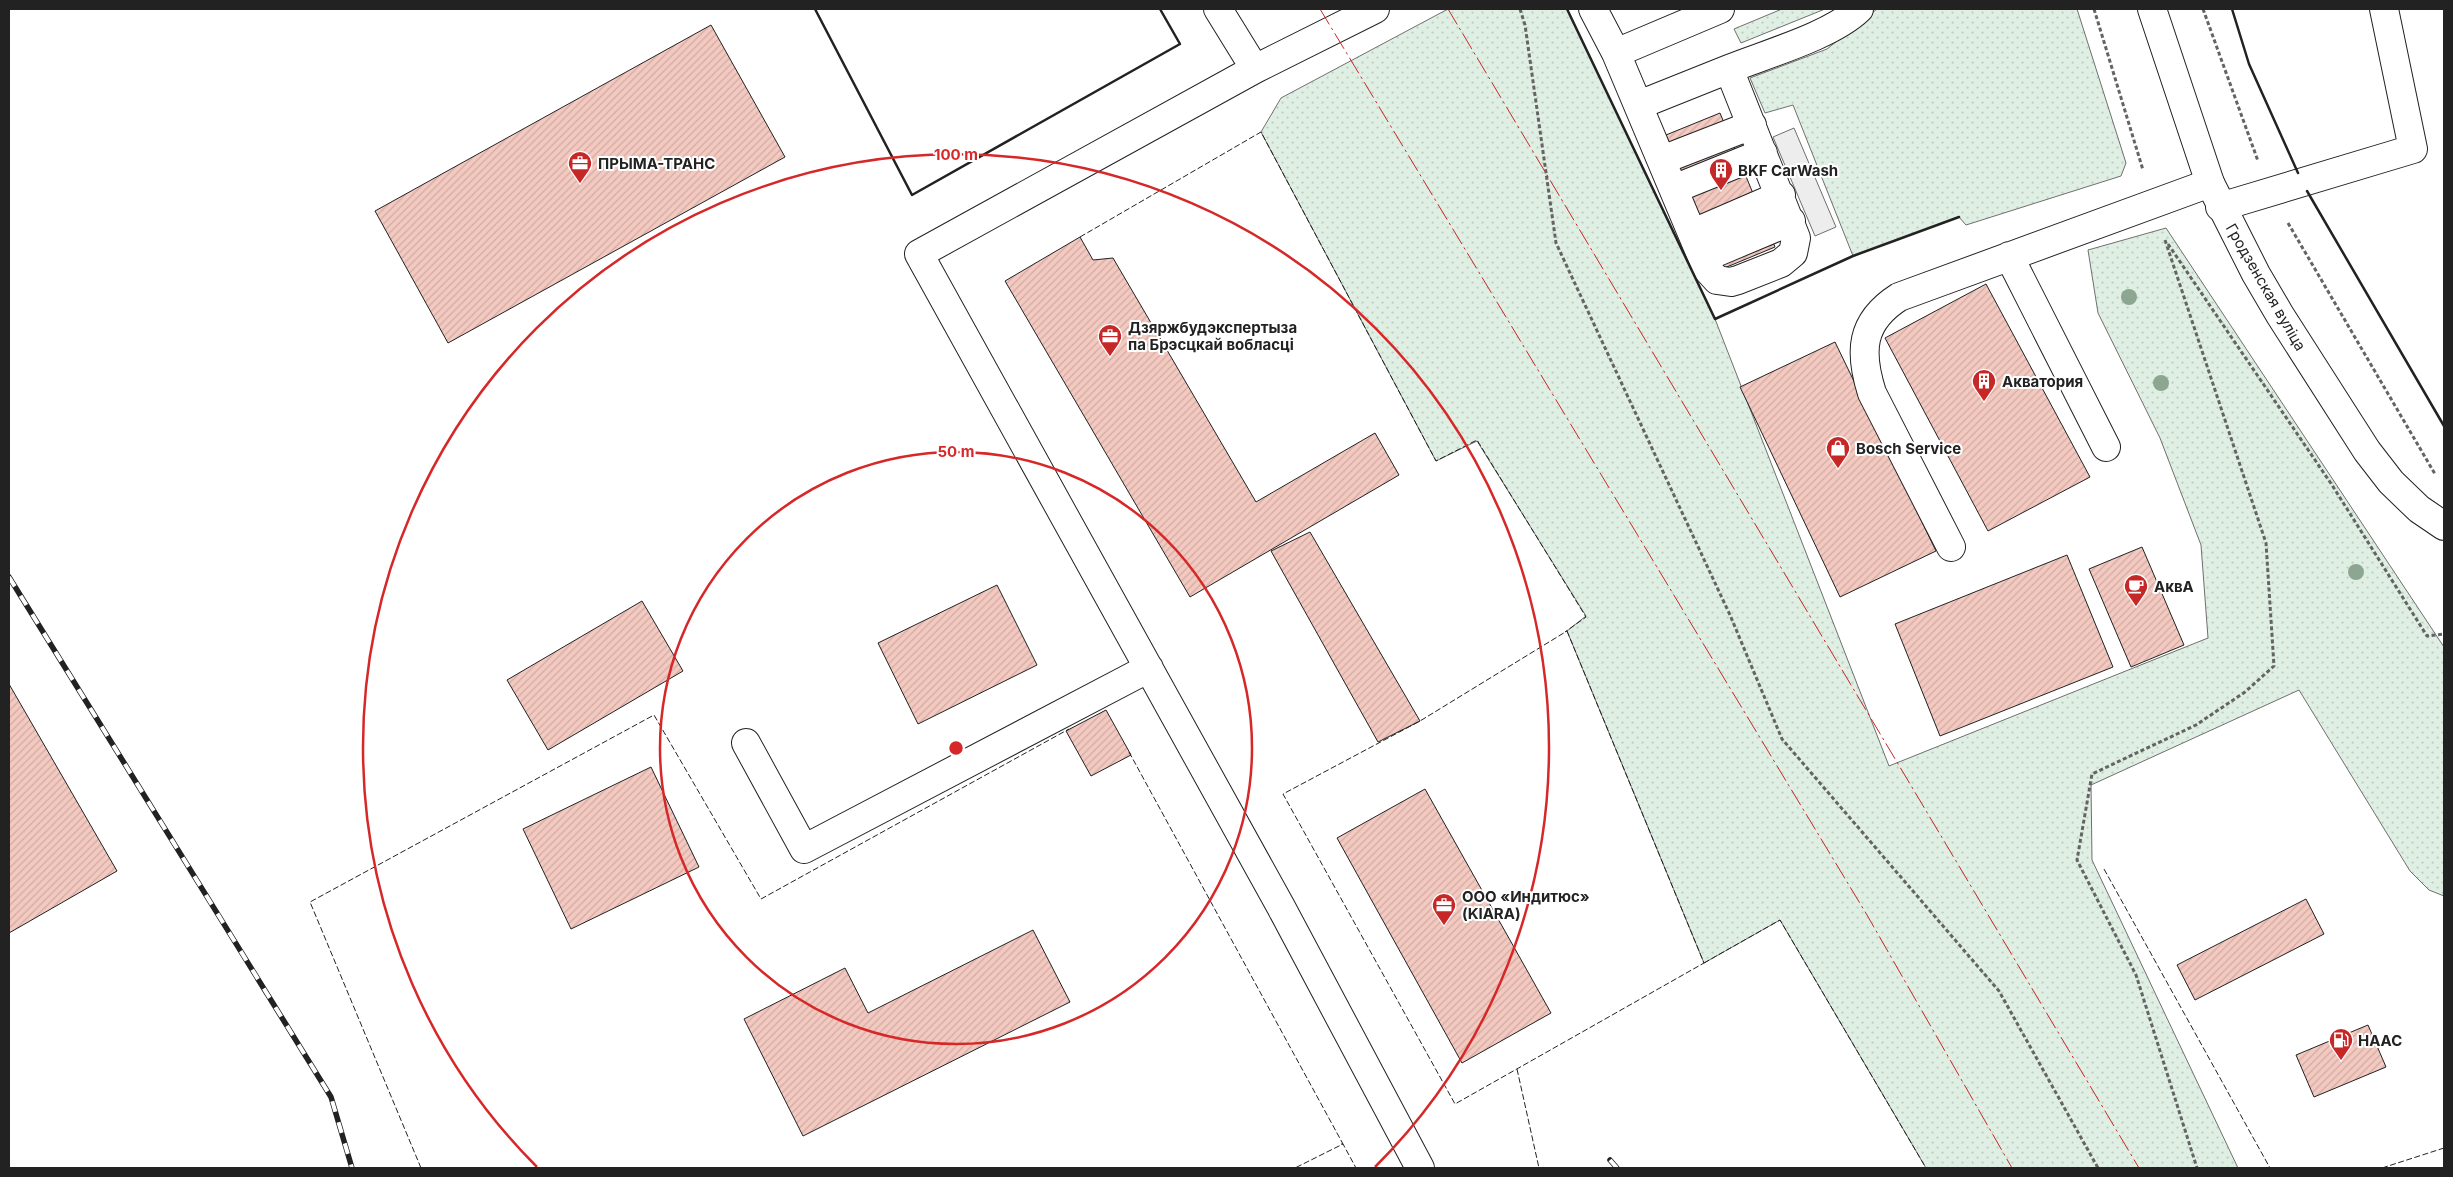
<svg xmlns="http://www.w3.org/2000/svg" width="2453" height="1177" font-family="Inter,sans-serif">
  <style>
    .grass { fill: url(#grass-dots); stroke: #6f6f6f }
    .parking { fill: #ededed; stroke: #6f6f6f }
    .building { fill: url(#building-hatch); stroke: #222 }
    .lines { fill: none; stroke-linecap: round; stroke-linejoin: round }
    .minor-casing { stroke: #222; stroke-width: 30 }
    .major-casing { stroke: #222; stroke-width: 30 }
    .path { stroke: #646464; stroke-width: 3; stroke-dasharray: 4 2.5; stroke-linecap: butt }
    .minor { stroke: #fff; stroke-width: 28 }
    .major { stroke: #fff; stroke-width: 28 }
    .rail-casing { stroke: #222; stroke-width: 5.5 }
    .rail { stroke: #fff; stroke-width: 4; stroke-dasharray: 11; stroke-linecap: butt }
    .fence { stroke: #222; stroke-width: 1; stroke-dasharray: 6 2.5; stroke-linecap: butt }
    .wall { stroke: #222; stroke-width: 2.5 }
    .power { stroke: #c62828; stroke-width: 1; stroke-dasharray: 18 4 2.5 4; stroke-linecap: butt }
    .tree { fill: #8da692 }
    .ring { fill: none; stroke: #d62828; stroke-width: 2.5 }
    .labels { text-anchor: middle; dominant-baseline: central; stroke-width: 4; stroke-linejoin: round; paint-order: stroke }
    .poi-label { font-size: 15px; font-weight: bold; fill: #222; stroke: #fff; text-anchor: start }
    .street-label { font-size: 15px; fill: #222; stroke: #fff }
    .centre { fill: #d62828; stroke: #fff; stroke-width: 2.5 }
    .ring-label { font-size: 15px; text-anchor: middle; font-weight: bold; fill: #d62828; stroke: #fff; stroke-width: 4; stroke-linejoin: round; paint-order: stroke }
  </style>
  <defs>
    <pattern id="grass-dots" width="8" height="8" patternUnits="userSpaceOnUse" patternTransform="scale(1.25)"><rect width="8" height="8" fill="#e0efe3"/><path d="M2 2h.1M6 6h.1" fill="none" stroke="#c0cdc2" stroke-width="1.8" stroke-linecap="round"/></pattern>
    <pattern id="building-hatch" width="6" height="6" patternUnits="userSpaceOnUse" patternTransform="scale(1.25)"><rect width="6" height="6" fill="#f3c9c0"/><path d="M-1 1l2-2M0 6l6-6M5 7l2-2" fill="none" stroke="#d0aca5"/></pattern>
  </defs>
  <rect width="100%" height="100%" fill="#fff"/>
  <path class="grass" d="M1448,9H1567L1715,319L1889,766L2208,638L2201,545L2160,438L2098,313L2088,250L2166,228L2444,647V896L2429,890L2410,871L2299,690L2091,785L2092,860L2238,1168H1926L1780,920L1704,963L1567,631L1586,616L1477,441L1436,461L1261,132L1281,98Z
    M1782,9H1825L1741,43L1734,29Z
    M1877,9H2077L2126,163L2121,176L1966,225L1959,217L1853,256L1793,105L1765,113L1750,78L1827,49Z"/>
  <path class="parking" d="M1794,128L1836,227L1815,236L1773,137Z"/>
  <path class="building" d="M711,25L785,157L448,343L375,211Z
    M1720,113L1775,247L1722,269L1666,135Z
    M1080,237L1093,260L1113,258L1256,502L1375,433L1399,475L1190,597L1005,281Z
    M1986,284L2090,477L1988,531L1885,338Z
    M1835,342L1936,551L1840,597L1740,387Z
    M1310,532L1420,721L1378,742L1271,551Z
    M2142,547L2184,645L2131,667L2089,569Z
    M2067,555L2113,667L1940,736L1895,624Z
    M997,585L1037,665L918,724L878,643Z
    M642,601L683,671L548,750L507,680Z
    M9,684L117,871L9,933Z
    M1106,710L1131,755L1091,776L1066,731Z
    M651,767L699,867L571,929L523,829Z
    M1425,789L1551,1013L1462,1063L1337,838Z
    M2306,899L2324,934L2195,1000L2177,965Z
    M1033,930L1070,1002L803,1136L744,1019L845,968L868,1013Z
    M2368,1025L2386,1067L2314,1097L2296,1055Z"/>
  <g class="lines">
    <g class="minor-casing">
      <path id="minor" d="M1218,9L1255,69
        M1375,9L1255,69L919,254L1281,907L1420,1168
        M1593,9L1616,53L1720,9
        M1616,53L1707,269L1717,280L1731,282L1738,280L1781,263L1793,253L1796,238L1729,69C1766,54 1831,36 1859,9
        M1639,105L1729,69
        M1662,160L1752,125
        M1674,189L1763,153
        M2220,207L2413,149L2384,9
        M1693,233L1781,195
        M2009,256L2106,447
        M1703,258L1791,221
        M1951,547L1872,393C1859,352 1860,322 1899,297L2210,183
        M746,743L804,849L1149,668"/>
    </g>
    <g class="major-casing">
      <path id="major" d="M2152,9L2210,183L2256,274L2280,315L2367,451L2391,482L2419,509L2444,526"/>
    </g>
    <path class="path" d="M1520,9L1525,25L1556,243L1730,615L1782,739L1999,991L2098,1168
      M2094,9L2143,170
      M2203,9L2258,161
      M2288,223L2435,474
      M2165,240L2266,543L2274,666L2245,692L2196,725L2092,774L2077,860L2136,975L2197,1168
      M2168,244L2332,485L2427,636L2444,634"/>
    <use href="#minor" class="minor"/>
    <use href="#major" class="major"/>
    <g class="rail-casing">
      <path id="rail" d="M9,577L331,1097L352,1168
        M1610,1160L1617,1168"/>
    </g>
    <use href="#rail" class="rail"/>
    <path class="fence" d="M1080,237L1261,132L1436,461L1477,440L1586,617L1565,632
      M1567,631L1704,963L1455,1104L1283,794L1420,721Z
      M1129,752L1343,1144L1295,1168
      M2104,869L2270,1168
      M1704,963L1780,920L1926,1168
      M1517,1069L1539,1168
      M1341,1144H1343L1356,1168
      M421,1168L310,902L654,715L761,899L1069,729
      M2382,1168L2444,1148"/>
    <path class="wall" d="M815,9L912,195L1180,44L1160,9
      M1567,9L1715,319L1853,256L1959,217
      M2232,9L2249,64L2298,173
      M2307,191L2444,426"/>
    <path class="power" d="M1320,9L1867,915L2012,1168
      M1448,9L2139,1168"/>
  </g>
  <g class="tree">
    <circle cx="2129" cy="297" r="8"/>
    <circle cx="2161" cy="383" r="8"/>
    <circle cx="2356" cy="572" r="8"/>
  </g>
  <g class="ring">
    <circle cx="956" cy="748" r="296"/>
    <path d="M537 1167A593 593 0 1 1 1375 1167"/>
  </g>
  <defs>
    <g id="office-pin" transform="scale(1.25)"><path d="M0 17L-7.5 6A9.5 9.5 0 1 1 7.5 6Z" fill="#c62828" stroke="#fff"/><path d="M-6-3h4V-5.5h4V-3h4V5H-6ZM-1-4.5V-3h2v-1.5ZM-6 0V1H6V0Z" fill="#fff"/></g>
    <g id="building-pin" transform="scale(1.25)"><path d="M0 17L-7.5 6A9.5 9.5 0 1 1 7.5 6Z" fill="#c62828" stroke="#fff"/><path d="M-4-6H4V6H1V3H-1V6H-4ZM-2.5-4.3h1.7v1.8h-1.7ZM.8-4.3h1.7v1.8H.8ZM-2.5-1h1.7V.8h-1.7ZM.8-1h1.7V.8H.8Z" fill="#fff"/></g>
    <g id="shop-pin" transform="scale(1.25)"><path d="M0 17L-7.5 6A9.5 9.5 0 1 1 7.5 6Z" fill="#c62828" stroke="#fff"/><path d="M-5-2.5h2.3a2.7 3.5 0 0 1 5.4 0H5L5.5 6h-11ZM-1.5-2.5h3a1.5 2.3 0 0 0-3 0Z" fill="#fff"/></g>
    <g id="cafe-pin" transform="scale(1.25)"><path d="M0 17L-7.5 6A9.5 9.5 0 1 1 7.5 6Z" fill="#c62828" stroke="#fff"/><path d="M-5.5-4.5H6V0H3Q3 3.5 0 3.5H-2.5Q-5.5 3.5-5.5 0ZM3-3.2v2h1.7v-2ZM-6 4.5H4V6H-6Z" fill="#fff"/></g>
    <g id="fuel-pin" transform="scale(1.25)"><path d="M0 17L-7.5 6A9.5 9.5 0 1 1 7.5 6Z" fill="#c62828" stroke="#fff"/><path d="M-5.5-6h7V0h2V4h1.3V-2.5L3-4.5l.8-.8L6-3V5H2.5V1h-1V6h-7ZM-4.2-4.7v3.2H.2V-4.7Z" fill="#fff"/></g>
  </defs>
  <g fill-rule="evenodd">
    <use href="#office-pin" x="580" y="163"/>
    <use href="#building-pin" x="1721" y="170"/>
    <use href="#office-pin" x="1110" y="336"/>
    <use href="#building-pin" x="1984" y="381"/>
    <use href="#shop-pin" x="1838" y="448"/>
    <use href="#cafe-pin" x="2136" y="586"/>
    <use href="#office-pin" x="1444" y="905"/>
    <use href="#fuel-pin" x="2341" y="1040"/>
  </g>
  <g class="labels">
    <g class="poi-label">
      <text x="598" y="163">ПРЫМА-ТРАНС</text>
      <text x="1738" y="170">BKF CarWash</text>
      <text x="1128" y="327">Дзяржбудэкспертыза<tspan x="1128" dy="17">па Брэсцкай вобласці</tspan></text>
      <text x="2002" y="381">Акватория</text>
      <text x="1856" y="448">Bosch Service</text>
      <text x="2154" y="586">АквА</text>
      <text x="1462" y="896">ООО «Индитюс»<tspan x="1462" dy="17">(KIARA)</tspan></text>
      <text x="2358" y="1040">НААС</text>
    </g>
    <g class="street-label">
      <text transform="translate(2266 287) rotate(60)">Гродзенская вуліца</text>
    </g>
  </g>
  <circle cx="956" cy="748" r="8" class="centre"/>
  <g class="ring-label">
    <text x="956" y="160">100 m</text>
    <text x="956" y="457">50 m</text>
  </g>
  <rect width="2453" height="1177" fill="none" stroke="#222222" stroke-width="20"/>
</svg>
